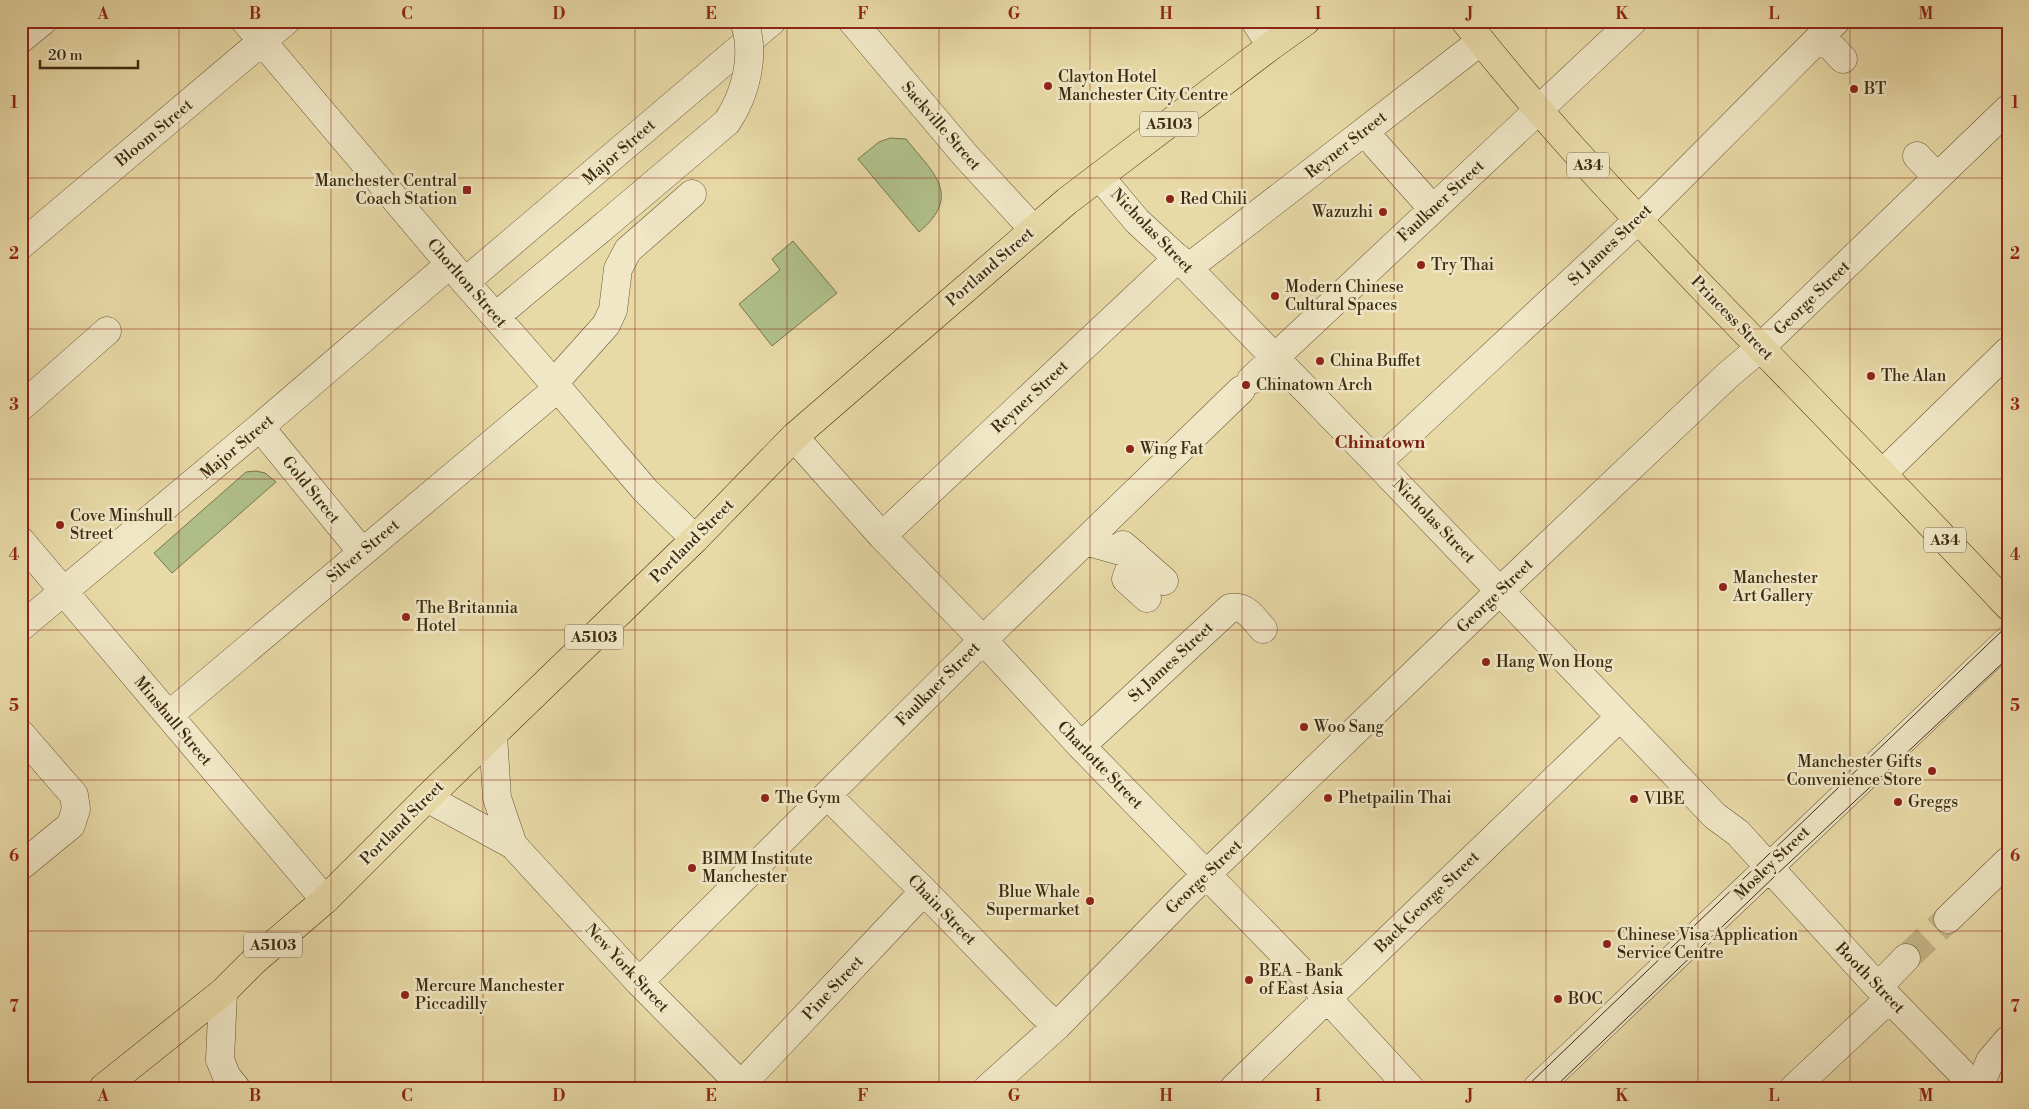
<svg xmlns="http://www.w3.org/2000/svg" width="2029" height="1109" font-family="'Libre Bodoni',serif">
  <style>
    .green { fill: #b1c18b; stroke: #76764e }
    .lines { fill: none; stroke-linecap: round; stroke-linejoin: round }
    .minor-tunnel { stroke: #c6b789; stroke-width: 28; stroke-dasharray: 28 14; stroke-linecap: butt }
    .minor-casing { stroke: #675637; stroke-width: 29 }
    .major-casing { stroke: #3c2a12; stroke-width: 29 }
    .minor { stroke: #f0e7c6; stroke-width: 28 }
    .major { stroke: #e8daa7; stroke-width: 28 }
    .tram { stroke: #3c2a12; stroke-width: 1 }
    .minor-bridge-casing { stroke: #675637; stroke-width: 29; stroke-linecap: butt }
    .minor-bridge { stroke: #f0e7c6; stroke-width: 28 }
    .grid { fill: none; stroke: #8f2418; stroke-width: 1; stroke-opacity: 0.55 }
    .poi-dot { fill: #8f2418; stroke: #f0e7c6; stroke-width: 2 }
    .labels { text-anchor: middle; dominant-baseline: central; stroke-width: 5; stroke-linejoin: round; paint-order: stroke }
    .shield { fill: #f0e7c6; stroke: #726348; stroke-width: 1 }
    .shield-label { font-size: 15px; font-weight: bold; fill: #3c2a12 }
    .poi-label { font-size: 16px; fill: #3c2a12; stroke: #f0e7c6; text-anchor: start }
    .street-label { font-size: 16px; fill: #3c2a12; stroke: #f0e7c6 }
    .neighbourhood-label { font-size: 18px; font-weight: bold; fill: #7a1f14; stroke: #f0e7c6 }
    .neatline { fill: none; stroke: #8f2418; stroke-width: 2 }
    .grid-label { font-size: 16px; text-anchor: middle; font-weight: bold; fill: #8f2418 }
  </style>
  <rect width="100%" height="100%" fill="#e8daa7"/>
  <filter id="stains"><feTurbulence type="fractalNoise" baseFrequency=".004" numOctaves="4"/><feColorMatrix values="0 0 0 0 .2 0 0 0 0 .09 0 0 0 0 .02 0 0 0 .5 -.17"/></filter>
  <radialGradient id="worn" r=".72"><stop offset=".6" stop-color="#630" stop-opacity="0"/><stop offset="1" stop-color="#630" stop-opacity=".3"/></radialGradient>
  <path class="green" d="M890,138L906,139C933,173 963,195 919,232L858,159L879,142Z
    M793,241L837,293L772,346L739,304L780,270L772,259Z
    M256,471L265,473L276,482L172,573L154,553L246,472Z"/>
  <g class="lines">
    <path class="minor-tunnel" d="M1906,958L1948,919"/>
    <g class="minor-casing">
      <path id="minor" d="M245,21L465,282L532,358L645,490L695,539
        M852,21L965,155L1033,229
        M1255,21L1271,46
        M1821,36L1843,59
        M21,39L43,21
        M1376,145L1433,209
        M1917,156L1937,177
        M1100,177L1137,221L1188,268L1377,463L1715,816L1738,833L1878,987L1961,1072L1972,1088
        M21,245L286,21
        M1188,268L1481,41
        M465,282L772,21
        M496,316L603,227
        M1251,380L1633,21
        M554,383L606,325L613,310L618,269L628,250L692,194
        M21,407L107,331
        M260,427L362,552
        M794,437L882,536L983,640L1081,746L1327,998L1410,1088
        M1377,463L1638,220L1836,21
        M1883,473L2008,351
        M882,536L1178,258
        M21,541L325,900
        M1085,541L1135,555L1126,579L1147,598
        M1123,545L1164,581
        M21,627L260,427L450,264
        M169,715L558,388
        M21,734L74,795L76,809L71,825L21,866
        M493,735L497,798L513,845
        M1081,746L1230,608C1246,605 1253,618 1263,629
        M827,795L924,891L1041,1012L1057,1026
        M427,798L513,845L639,982L744,1088
        M1948,919L2008,861
        M639,982L983,640L1241,390
        M1878,987L1906,958
        M223,992L220,1060L227,1077L236,1088
        M741,1085L924,891
        M988,1088L1057,1026L1186,894L1501,590L1728,375L1760,348L2008,109
        M1234,1088L1620,717
        M1537,1088L2008,640
        M1794,1088L1889,999
        M1979,1088L1990,1061L2008,1040"/>
    </g>
    <g class="major-casing">
      <path id="major" d="M1465,21C1538,114 1619,200 1700,285C1803,392 1907,498 2008,606
        M103,1088L223,992L254,961L325,900L427,798L695,539L794,437L1067,201L1271,46L1306,21"/>
    </g>
    <use href="#minor" class="minor"/>
    <use href="#major" class="major"/>
    <path class="tram" d="M1525,1088L2008,625
      M1554,1088L1775,876L2008,658"/>
    <g class="minor-bridge-casing">
      <path id="minor-bridge" d="M603,227L727,122C746,94 756,54 744,21"/>
    </g>
    <use href="#minor-bridge" class="minor-bridge"/>
  </g>
  <path class="grid" d="M179,21V1088M331,21V1088M483,21V1088M635,21V1088M787,21V1088M939,21V1088M1090,21V1088M1242,21V1088M1394,21V1088M1546,21V1088M1698,21V1088M1850,21V1088M21,178H2008M21,329H2008M21,479H2008M21,630H2008M21,780H2008M21,931H2008"/>
  <g class="poi-dot">
    <circle cx="1048" cy="86" r="5"/>
    <circle cx="1854" cy="89" r="5"/>
    <rect x="462" y="185" width="10" height="10" rx="2.5"/>
    <circle cx="1170" cy="199" r="5"/>
    <circle cx="1383" cy="212" r="5"/>
    <circle cx="1421" cy="265" r="5"/>
    <circle cx="1275" cy="296" r="5"/>
    <circle cx="1320" cy="361" r="5"/>
    <circle cx="1871" cy="376" r="5"/>
    <circle cx="1246" cy="385" r="5"/>
    <circle cx="1130" cy="449" r="5"/>
    <circle cx="60" cy="525" r="5"/>
    <circle cx="1723" cy="587" r="5"/>
    <circle cx="406" cy="617" r="5"/>
    <circle cx="1486" cy="662" r="5"/>
    <circle cx="1304" cy="727" r="5"/>
    <circle cx="1932" cy="771" r="5"/>
    <circle cx="765" cy="798" r="5"/>
    <circle cx="1328" cy="798" r="5"/>
    <circle cx="1634" cy="799" r="5"/>
    <circle cx="1898" cy="802" r="5"/>
    <circle cx="692" cy="868" r="5"/>
    <circle cx="1090" cy="901" r="5"/>
    <circle cx="1607" cy="944" r="5"/>
    <circle cx="1249" cy="980" r="5"/>
    <circle cx="405" cy="995" r="5"/>
    <circle cx="1558" cy="999" r="5"/>
  </g>
  <g class="labels">
    <g class="shield">
      <rect x="1140" y="111.5" width="58" height="25" rx="4"/>
      <rect x="1567" y="152.5" width="42" height="25" rx="4"/>
      <rect x="1924" y="527.5" width="42" height="25" rx="4"/>
      <rect x="565" y="624.5" width="58" height="25" rx="4"/>
      <rect x="244" y="932.5" width="58" height="25" rx="4"/>
    </g>
    <g class="shield-label">
      <text x="1169" y="124">A5103</text>
      <text x="1588" y="165">A34</text>
      <text x="1945" y="540">A34</text>
      <text x="594" y="637">A5103</text>
      <text x="273" y="945">A5103</text>
    </g>
    <g class="poi-label">
      <text x="1058" y="77">Clayton Hotel<tspan x="1058" dy="18">Manchester City Centre</tspan></text>
      <text x="1864" y="89">BT</text>
      <text x="457" y="181" text-anchor="end">Manchester Central<tspan x="457" dy="18">Coach Station</tspan></text>
      <text x="1180" y="199">Red Chili</text>
      <text x="1373" y="212" text-anchor="end">Wazuzhi</text>
      <text x="1431" y="265">Try Thai</text>
      <text x="1285" y="287">Modern Chinese<tspan x="1285" dy="18">Cultural Spaces</tspan></text>
      <text x="1330" y="361">China Buffet</text>
      <text x="1881" y="376">The Alan</text>
      <text x="1256" y="385">Chinatown Arch</text>
      <text x="1140" y="449">Wing Fat</text>
      <text x="70" y="516">Cove Minshull<tspan x="70" dy="18">Street</tspan></text>
      <text x="1733" y="578">Manchester<tspan x="1733" dy="18">Art Gallery</tspan></text>
      <text x="416" y="608">The Britannia<tspan x="416" dy="18">Hotel</tspan></text>
      <text x="1496" y="662">Hang Won Hong</text>
      <text x="1314" y="727">Woo Sang</text>
      <text x="1922" y="762" text-anchor="end">Manchester Gifts<tspan x="1922" dy="18">Convenience Store</tspan></text>
      <text x="775" y="798">The Gym</text>
      <text x="1338" y="798">Phetpailin Thai</text>
      <text x="1644" y="799">V1BE</text>
      <text x="1908" y="802">Greggs</text>
      <text x="702" y="859">BIMM Institute<tspan x="702" dy="18">Manchester</tspan></text>
      <text x="1080" y="892" text-anchor="end">Blue Whale<tspan x="1080" dy="18">Supermarket</tspan></text>
      <text x="1617" y="935">Chinese Visa Application<tspan x="1617" dy="18">Service Centre</tspan></text>
      <text x="1259" y="971">BEA - Bank<tspan x="1259" dy="18">of East Asia</tspan></text>
      <text x="415" y="986">Mercure Manchester<tspan x="415" dy="18">Piccadilly</tspan></text>
      <text x="1568" y="999">BOC</text>
    </g>
    <g class="street-label">
      <text transform="translate(941 126) rotate(49)">Sackville Street</text>
      <text transform="translate(154 133) rotate(-40)">Bloom Street</text>
      <text transform="translate(1346 145) rotate(-38)">Reyner Street</text>
      <text transform="translate(619 152) rotate(-41)">Major Street</text>
      <text transform="translate(1441 201) rotate(-43)">Faulkner Street</text>
      <text transform="translate(1152 231) rotate(46)">Nicholas Street</text>
      <text transform="translate(1610 245) rotate(-44)">St James Street</text>
      <text transform="translate(990 267) rotate(-41)">Portland Street</text>
      <text transform="translate(467 283) rotate(49)">Chorlton Street</text>
      <text transform="translate(1812 298) rotate(-44)">George Street</text>
      <text transform="translate(1732 318) rotate(46)">Princess Street</text>
      <text transform="translate(1030 397) rotate(-43)">Reyner Street</text>
      <text transform="translate(237 447) rotate(-40)">Major Street</text>
      <text transform="translate(311 490) rotate(51)">Gold Street</text>
      <text transform="translate(1434 521) rotate(46)">Nicholas Street</text>
      <text transform="translate(692 541) rotate(-45)">Portland Street</text>
      <text transform="translate(363 551) rotate(-40)">Silver Street</text>
      <text transform="translate(1495 596) rotate(-44)">George Street</text>
      <text transform="translate(1171 662) rotate(-43)">St James Street</text>
      <text transform="translate(938 684) rotate(-45)">Faulkner Street</text>
      <text transform="translate(173 721) rotate(50)">Minshull Street</text>
      <text transform="translate(1100 765) rotate(46)">Charlotte Street</text>
      <text transform="translate(402 823) rotate(-45)">Portland Street</text>
      <text transform="translate(1772 863) rotate(-44)">Mosley Street</text>
      <text transform="translate(1204 877) rotate(-44)">George Street</text>
      <text transform="translate(1427 902) rotate(-44)">Back George Street</text>
      <text transform="translate(942 910) rotate(46)">Chain Street</text>
      <text transform="translate(627 968) rotate(47)">New York Street</text>
      <text transform="translate(1870 978) rotate(46)">Booth Street</text>
      <text transform="translate(833 988) rotate(-47)">Pine Street</text>
    </g>
    <g class="neighbourhood-label">
      <text x="1380" y="442">Chinatown</text>
    </g>
  </g>
  <rect width="2029" height="1109" fill="none" stroke="#e8daa7" stroke-width="55"/>
  <path d="M40 60v8h98v-8" fill="none" stroke="#3c2a12" stroke-width="2.5"/>
  <text x="48" y="60" font-size="15" fill="#3c2a12" stroke="#f0e7c6" stroke-width="4" paint-order="stroke">20 m</text>
  <rect x="28" y="28" width="1974" height="1054" class="neatline"/>
  <g class="grid-label">
    <text x="103" y="19">A</text>
    <text x="255" y="19">B</text>
    <text x="407" y="19">C</text>
    <text x="559" y="19">D</text>
    <text x="711" y="19">E</text>
    <text x="863" y="19">F</text>
    <text x="1014" y="19">G</text>
    <text x="1166" y="19">H</text>
    <text x="1318" y="19">I</text>
    <text x="1470" y="19">J</text>
    <text x="1622" y="19">K</text>
    <text x="1774" y="19">L</text>
    <text x="1926" y="19">M</text>
    <text x="14" y="108">1</text>
    <text x="2015" y="108">1</text>
    <text x="14" y="259">2</text>
    <text x="2015" y="259">2</text>
    <text x="14" y="410">3</text>
    <text x="2015" y="410">3</text>
    <text x="14" y="560">4</text>
    <text x="2015" y="560">4</text>
    <text x="14" y="711">5</text>
    <text x="2015" y="711">5</text>
    <text x="14" y="861">6</text>
    <text x="2015" y="861">6</text>
    <text x="14" y="1012">7</text>
    <text x="2015" y="1012">7</text>
    <text x="103" y="1101">A</text>
    <text x="255" y="1101">B</text>
    <text x="407" y="1101">C</text>
    <text x="559" y="1101">D</text>
    <text x="711" y="1101">E</text>
    <text x="863" y="1101">F</text>
    <text x="1014" y="1101">G</text>
    <text x="1166" y="1101">H</text>
    <text x="1318" y="1101">I</text>
    <text x="1470" y="1101">J</text>
    <text x="1622" y="1101">K</text>
    <text x="1774" y="1101">L</text>
    <text x="1926" y="1101">M</text>
  </g>
  <rect width="100%" height="100%" filter="url(#stains)"/>
  <rect width="100%" height="100%" fill="url(#worn)"/>
</svg>
